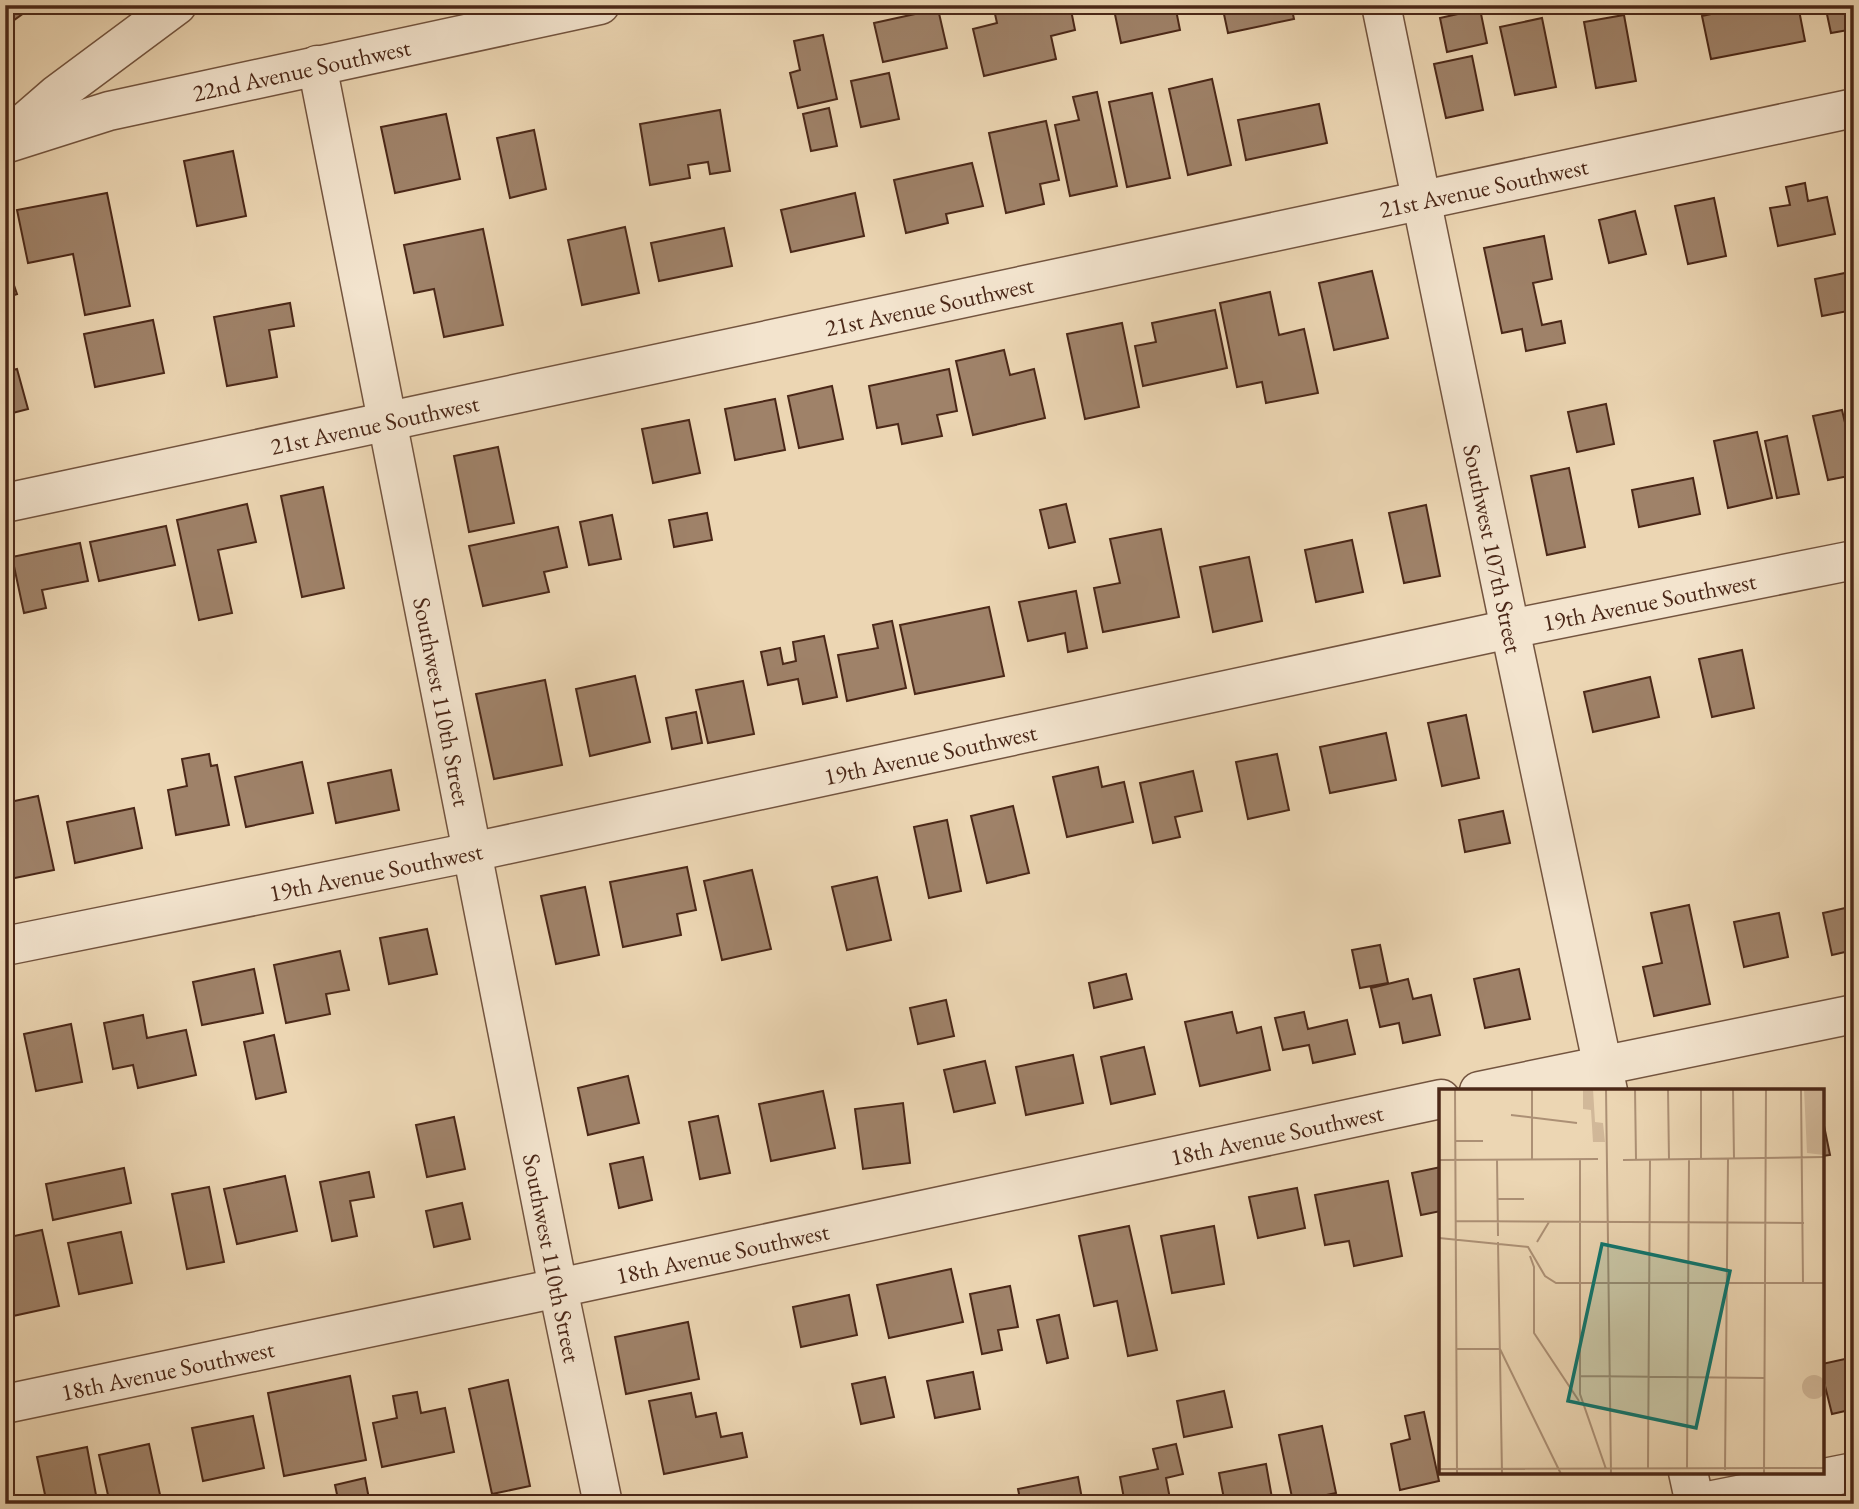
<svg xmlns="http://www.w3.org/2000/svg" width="1859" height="1509" font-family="'EB Garamond',serif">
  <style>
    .building { fill: #9f8269; stroke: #4b2818; stroke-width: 2 }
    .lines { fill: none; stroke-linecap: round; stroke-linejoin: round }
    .minor-casing { stroke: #73543f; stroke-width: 41 }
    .minor { stroke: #f3e4ce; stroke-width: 38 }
    .labels { text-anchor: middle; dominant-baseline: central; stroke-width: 5; stroke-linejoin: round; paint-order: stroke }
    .street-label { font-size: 24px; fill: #4b2818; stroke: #f3e4ce }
    .inset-road { fill: none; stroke: #ac9075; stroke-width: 2 }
    .view { fill: #0f766e; fill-opacity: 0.15; stroke: #0f766e; stroke-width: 3.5 }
    .inset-edge { fill: none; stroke: #4b2818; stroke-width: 3.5 }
  </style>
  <rect width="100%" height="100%" fill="#ecd6b3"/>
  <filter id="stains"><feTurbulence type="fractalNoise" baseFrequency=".00286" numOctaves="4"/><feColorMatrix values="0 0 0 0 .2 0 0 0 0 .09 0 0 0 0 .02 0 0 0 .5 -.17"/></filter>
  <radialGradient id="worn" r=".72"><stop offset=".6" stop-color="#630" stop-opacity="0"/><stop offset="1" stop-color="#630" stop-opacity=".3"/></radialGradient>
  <path class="building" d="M5,5H35L10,23L5,15Z
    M993,5H1070L1075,30L1051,36L1056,59L984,76L973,29L997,23Z
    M1113,5H1175L1180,30L1121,43Z
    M1222,5H1291L1294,19L1228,33Z
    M1752,5H1798L1805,41L1711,59L1702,16Z
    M1825,5H1854V29L1831,33Z
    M938,9L947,48L883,62L874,23Z
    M1480,9L1487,43L1447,52L1440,18Z
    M1624,15L1636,81L1596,88L1584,22Z
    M1542,18L1556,87L1515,95L1500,27Z
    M823,35L837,99L798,108L790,73L800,70L794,41Z
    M1472,56L1483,110L1446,118L1434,64Z
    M889,73L899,119L861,127L851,81Z
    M1212,79L1231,165L1188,175L1169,89Z
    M1097,92L1117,186L1070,196L1055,125L1079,120L1073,97Z
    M1152,93L1170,178L1127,187L1109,102Z
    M1319,104L1327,143L1246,160L1238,120Z
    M829,108L837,146L811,151L803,114Z
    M720,110L730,171L710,174L708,162L688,165L690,178L650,185L640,124Z
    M446,114L460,179L395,193L381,127Z
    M1046,121L1059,180L1040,184L1044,204L1006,213L989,133Z
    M534,130L546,189L510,198L497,138Z
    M233,151L246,216L197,226L184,161Z
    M972,163L983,206L946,214L948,223L906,233L894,180Z
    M1805,183L1808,201L1827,197L1835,234L1778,246L1770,208L1790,205L1786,187Z
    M107,193L130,306L85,315L73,254L28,263L17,210Z
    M855,193L864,236L791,252L781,210Z
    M1714,198L1726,256L1688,264L1675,206Z
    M1635,211L1646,254L1609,263L1599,220Z
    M625,227L639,293L582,305L568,240Z
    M724,228L732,266L659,281L651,243Z
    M483,229L503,325L444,337L434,289L414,293L404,245Z
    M1544,236L1552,279L1533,283L1542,325L1561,321L1565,343L1526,351L1522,329L1502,333L1484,248Z
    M5,259L17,294L5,298Z
    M1372,271L1388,338L1334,350L1319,283Z
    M1845,273L1853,310L1822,316L1815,279Z
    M1270,292L1279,335L1304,329L1318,393L1266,403L1262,382L1237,387L1220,303Z
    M290,303L294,326L269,330L277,377L227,386L214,317Z
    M1215,310L1227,368L1143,386L1135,346L1156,342L1152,323Z
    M153,320L164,373L95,387L84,334Z
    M1122,323L1139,407L1085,419L1067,334Z
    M1004,350L1010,375L1034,369L1045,418L973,435L956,361Z
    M17,369L28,409L5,415V372Z
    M949,369L957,411L937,415L942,436L902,444L898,424L877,428L869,386Z
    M832,386L843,439L799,448L788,396Z
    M775,399L785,450L735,460L725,409Z
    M1606,404L1614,444L1577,452L1568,412Z
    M1842,410L1847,431L1854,429V475L1828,480L1813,416Z
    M689,420L700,473L653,483L642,429Z
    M1757,432L1772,498L1728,508L1714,441Z
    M1787,436L1799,494L1777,498L1765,441Z
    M498,447L514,523L469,532L454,456Z
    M1569,468L1585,547L1547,555L1531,476Z
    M1693,478L1700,514L1639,527L1632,490Z
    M323,487L344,588L302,597L281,496Z
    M247,504L256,542L218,550L232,613L199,620L177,520Z
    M1066,504L1075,542L1049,548L1040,510Z
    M1426,505L1440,576L1404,583L1389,513Z
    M707,513L712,540L674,547L669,520Z
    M612,515L621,559L589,565L580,522Z
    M166,526L175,565L99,581L90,542Z
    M558,527L567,567L544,572L549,592L483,606L469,546Z
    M1161,529L1179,617L1103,632L1094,588L1120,583L1110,539Z
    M1352,540L1363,592L1316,602L1305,550Z
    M80,543L88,581L42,590L46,608L24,613L12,557Z
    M1249,557L1262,621L1213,632L1200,567Z
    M1076,591L1087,648L1068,652L1065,633L1028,641L1019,602Z
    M989,607L1004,676L915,694L900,625Z
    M892,621L906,688L847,701L838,655L878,648L873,625Z
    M824,636L837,697L803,704L798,679L768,685L761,652L780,648L783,664L796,661L793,642Z
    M1742,650L1754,708L1712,717L1699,659Z
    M635,676L650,742L590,756L576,689Z
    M1650,677L1659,717L1593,732L1584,692Z
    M545,680L562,765L494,779L476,694Z
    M743,681L754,734L708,743L696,690Z
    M696,712L702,743L672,749L666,718Z
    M1466,715L1479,778L1442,786L1428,723Z
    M1386,733L1396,780L1330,793L1320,747Z
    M209,754L211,766L217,765L229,825L176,835L168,790L187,786L182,759Z
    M1277,754L1289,810L1248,819L1236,762Z
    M302,762L313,813L246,827L235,777Z
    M1098,767L1102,787L1124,782L1133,822L1067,837L1053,777Z
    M391,770L399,810L336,823L328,783Z
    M1193,771L1202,811L1175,817L1180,837L1153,843L1140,783Z
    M38,796L54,870L5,880V803Z
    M1013,806L1029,873L987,883L971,816Z
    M134,808L142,848L75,863L67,822Z
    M1503,811L1510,843L1465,852L1459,820Z
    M947,820L961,891L929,898L914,827Z
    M687,867L696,910L677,914L681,935L623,947L610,882Z
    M752,870L771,949L722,960L704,881Z
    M877,877L891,940L847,950L832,887Z
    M585,887L599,955L556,964L541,896Z
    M1689,905L1710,1004L1654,1016L1643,967L1662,963L1651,913Z
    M1854,906V950L1832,955L1823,913Z
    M1779,913L1788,957L1744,967L1734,922Z
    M427,929L437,974L389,984L380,938Z
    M1380,945L1388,983L1360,988L1352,950Z
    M340,951L349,990L326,994L330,1014L286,1023L274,965Z
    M254,969L263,1013L202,1025L193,982Z
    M1519,969L1530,1019L1485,1028L1474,979Z
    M1126,974L1132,999L1094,1008L1089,983Z
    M1408,979L1413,999L1431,995L1440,1035L1403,1043L1399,1023L1380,1027L1371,988Z
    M946,1000L954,1036L918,1044L910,1008Z
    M1232,1012L1237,1033L1261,1027L1270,1070L1200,1086L1185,1022Z
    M1304,1012L1308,1029L1347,1020L1355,1054L1313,1063L1309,1045L1283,1050L1275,1018Z
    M143,1015L147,1038L186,1030L196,1075L138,1088L133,1065L113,1069L104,1023Z
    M71,1024L82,1082L36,1091L24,1034Z
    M274,1035L286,1092L256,1099L244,1042Z
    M1144,1047L1155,1094L1111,1104L1101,1057Z
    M1073,1055L1083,1103L1026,1115L1016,1067Z
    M985,1061L995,1103L954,1112L944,1070Z
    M628,1076L639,1123L588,1135L578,1088Z
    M823,1091L835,1148L771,1161L759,1104Z
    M903,1103L910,1163L863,1169L855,1109Z
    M718,1116L730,1173L700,1179L689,1122Z
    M1822,1116L1830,1155L1822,1156Z
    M454,1117L465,1169L427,1177L416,1125Z
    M643,1157L652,1200L619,1208L610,1164Z
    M1441,1167V1211L1421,1215L1412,1173Z
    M124,1168L131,1203L53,1220L46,1184Z
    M369,1172L374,1197L350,1201L357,1236L332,1241L320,1182Z
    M285,1176L297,1231L237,1244L224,1189Z
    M1388,1181L1402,1256L1354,1266L1349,1241L1325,1245L1315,1195Z
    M209,1187L224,1262L187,1269L172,1194Z
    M1297,1188L1305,1228L1258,1238L1249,1197Z
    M462,1203L470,1239L434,1247L426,1211Z
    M1129,1226L1157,1350L1128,1356L1117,1301L1094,1306L1079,1236Z
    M1214,1226L1224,1284L1172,1293L1161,1236Z
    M42,1230L59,1306L13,1316L5,1283V1238Z
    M121,1232L132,1283L79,1294L68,1243Z
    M951,1269L963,1322L889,1338L877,1285Z
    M1010,1286L1018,1327L998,1330L1002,1350L982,1354L970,1294Z
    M849,1295L857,1335L801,1347L793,1307Z
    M1059,1315L1068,1358L1047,1363L1037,1320Z
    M688,1322L699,1379L626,1394L615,1337Z
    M1854,1357V1409L1832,1414L1822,1374V1364Z
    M973,1372L980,1409L935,1418L927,1381Z
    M350,1376L366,1460L284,1476L268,1393Z
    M885,1377L894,1417L861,1424L852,1384Z
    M508,1380L530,1486L492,1494L469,1389Z
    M1224,1391L1232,1427L1184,1437L1177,1401Z
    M417,1392L421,1413L445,1408L454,1452L382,1467L373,1423L397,1418L393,1396Z
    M691,1393L696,1417L716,1413L721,1437L742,1433L747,1457L664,1474L649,1401Z
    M1424,1412L1439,1481L1400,1490L1391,1444L1410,1439L1405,1416Z
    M253,1416L264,1468L203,1481L192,1428Z
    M1322,1426L1336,1493L1293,1502L1279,1435Z
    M149,1444L162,1504H110L99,1455Z
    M1176,1444L1183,1474L1166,1478L1171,1504H1125L1120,1477L1158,1469L1153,1449Z
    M87,1447L96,1495L47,1504L37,1457Z
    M1266,1464L1272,1498L1244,1504H1225L1219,1473Z
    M1078,1477L1083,1504H1021L1018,1489Z
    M365,1478L370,1504H339L335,1485Z
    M877,1497L879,1504H845Z"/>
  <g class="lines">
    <g class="minor-casing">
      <g id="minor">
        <path id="s1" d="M1381,5L1510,629L1608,1091"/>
        <path id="s2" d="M317,65L558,1288L603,1504"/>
        <path d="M10,135L56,95L177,5"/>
        <path id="s3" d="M5,144L109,111L600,5"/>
        <path id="s4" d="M5,503L1854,108"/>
        <path id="s5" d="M5,946L472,852L1510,629L1854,560"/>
        <path d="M1479,1091L1854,1014"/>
        <path id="s6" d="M5,1404L558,1288L1441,1099"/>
        <path d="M1688,1472L1695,1504"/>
        <path d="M1693,1504L1854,1472"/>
      </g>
    </g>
    <use href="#minor" class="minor"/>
  </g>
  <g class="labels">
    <g class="street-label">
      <text stroke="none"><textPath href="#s3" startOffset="306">22nd Avenue Southwest</textPath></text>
      <text stroke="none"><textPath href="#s4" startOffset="1512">21st Avenue Southwest</textPath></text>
      <text stroke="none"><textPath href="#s4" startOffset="945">21st Avenue Southwest</textPath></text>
      <text stroke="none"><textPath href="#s4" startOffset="378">21st Avenue Southwest</textPath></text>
      <text stroke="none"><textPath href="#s1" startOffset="555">Southwest 107th Street</textPath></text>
      <text stroke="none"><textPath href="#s5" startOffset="1680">19th Avenue Southwest</textPath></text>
      <text stroke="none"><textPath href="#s2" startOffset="649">Southwest 110th Street</textPath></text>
      <text stroke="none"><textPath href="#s5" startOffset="945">19th Avenue Southwest</textPath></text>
      <text stroke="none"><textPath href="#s5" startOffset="378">19th Avenue Southwest</textPath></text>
      <text stroke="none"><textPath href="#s6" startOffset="1300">18th Avenue Southwest</textPath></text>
      <text stroke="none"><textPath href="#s6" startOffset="733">18th Avenue Southwest</textPath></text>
      <text stroke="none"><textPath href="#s2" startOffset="1216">Southwest 110th Street</textPath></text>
      <text stroke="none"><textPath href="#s6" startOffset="166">18th Avenue Southwest</textPath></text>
    </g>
  </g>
  <g transform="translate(1439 1089)">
    <rect width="385" height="385" fill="#ecd6b3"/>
    <path d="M144,0H154L156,33L164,34L166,53H154L152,21L144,20ZM365,0H385V66L368,64ZM363 298a12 12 0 1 1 24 0a12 12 0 1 1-24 0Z" fill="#d1b899"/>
    <path class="inset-road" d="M16,0L18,385M93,0V70M167,0L172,385M196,0L197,71M229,0L230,71M294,0L295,70M362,0L364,195M72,26L138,34M16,52H44M141,70V305L167,380M262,70V0M0,71L159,70M58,71L59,147M184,71L385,68M59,110H85M16,132L365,134M0,149L89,158L106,187L117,194H385M59,153L63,385M98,153L110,133M91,167L95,178V244L140,312M17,260H61L122,385M141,287L326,289M0,380L385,379M209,380L211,71M248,380L250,70M286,381L289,70M325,385L327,0"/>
    <path class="view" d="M163,155L291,182L257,339L129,312Z"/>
    <rect width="385" height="385" class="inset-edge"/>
  </g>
  <rect width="1859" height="1509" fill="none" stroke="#ecd6b3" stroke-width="28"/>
  <rect x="7" y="7" width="1845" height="1495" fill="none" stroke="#4b2818" stroke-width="3.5"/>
  <rect x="14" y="14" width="1831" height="1481" fill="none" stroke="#4b2818" stroke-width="2"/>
  <rect width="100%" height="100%" filter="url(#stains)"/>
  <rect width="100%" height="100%" fill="url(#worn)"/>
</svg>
